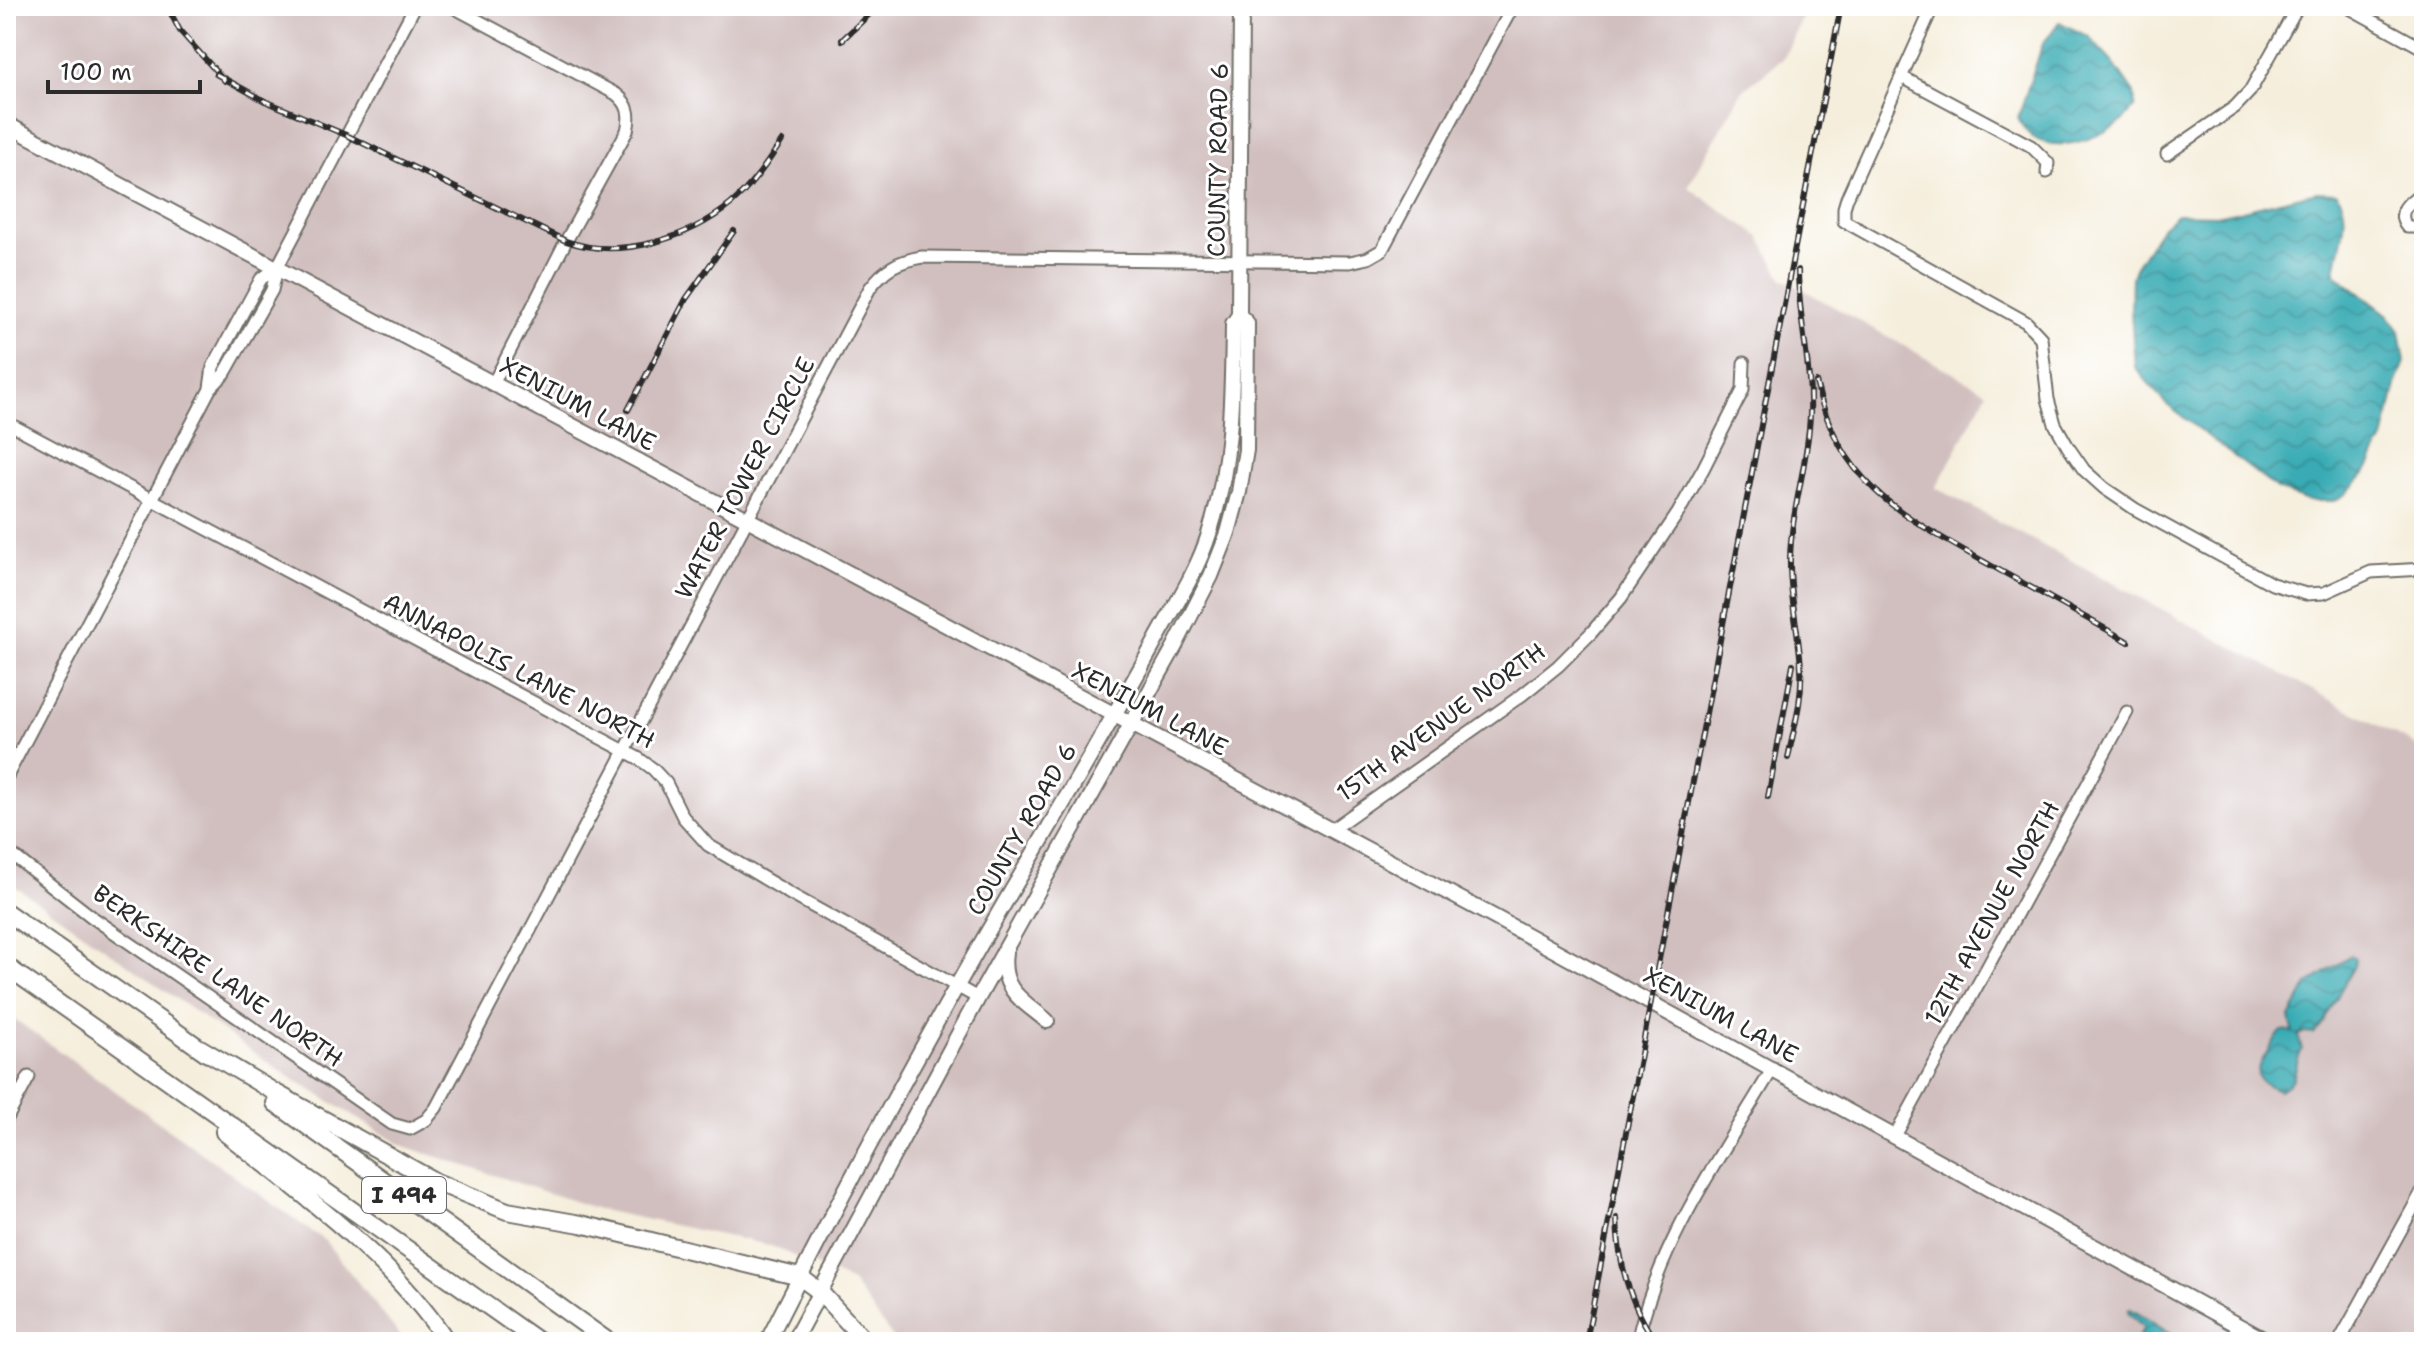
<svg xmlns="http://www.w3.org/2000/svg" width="2430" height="1348" font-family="'Shantell Sans',sans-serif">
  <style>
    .industrial { fill: #d1bfbf }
    .water { fill: url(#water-waves); stroke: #326b70; stroke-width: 2 }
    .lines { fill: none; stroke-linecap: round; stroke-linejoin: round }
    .minor-casing { stroke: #726f69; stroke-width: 15 }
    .major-casing { stroke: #726f69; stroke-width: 18 }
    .highway-casing { stroke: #726f69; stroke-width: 20 }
    .minor { stroke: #fff; stroke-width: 11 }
    .major { stroke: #fff; stroke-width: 14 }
    .highway { stroke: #fff; stroke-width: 16 }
    .rail-casing { stroke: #2b2b2b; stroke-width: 6 }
    .rail { stroke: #fff; stroke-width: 3; stroke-dasharray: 9; stroke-linecap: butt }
    .labels { text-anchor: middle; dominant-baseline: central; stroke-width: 6; stroke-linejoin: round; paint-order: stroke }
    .shield { fill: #fff; stroke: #6b6b6b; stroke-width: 2 }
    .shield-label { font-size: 22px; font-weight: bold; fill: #2b2b2b }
    .street-label { font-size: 24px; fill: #2b2b2b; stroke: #fff }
  </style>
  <defs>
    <pattern id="water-waves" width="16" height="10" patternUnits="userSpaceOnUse" patternTransform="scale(2)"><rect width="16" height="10" fill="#39abb4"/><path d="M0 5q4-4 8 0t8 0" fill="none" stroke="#308b93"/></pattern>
  </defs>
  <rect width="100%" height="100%" fill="#fff"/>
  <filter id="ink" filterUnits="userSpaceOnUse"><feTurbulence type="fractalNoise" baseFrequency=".0125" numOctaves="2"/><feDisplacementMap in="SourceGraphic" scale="16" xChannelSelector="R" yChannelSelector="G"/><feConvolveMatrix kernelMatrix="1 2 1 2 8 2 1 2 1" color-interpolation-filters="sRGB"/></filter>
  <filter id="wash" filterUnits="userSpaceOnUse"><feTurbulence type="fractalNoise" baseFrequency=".006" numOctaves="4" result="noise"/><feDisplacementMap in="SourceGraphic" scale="32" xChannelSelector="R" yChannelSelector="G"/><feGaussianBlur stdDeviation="1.8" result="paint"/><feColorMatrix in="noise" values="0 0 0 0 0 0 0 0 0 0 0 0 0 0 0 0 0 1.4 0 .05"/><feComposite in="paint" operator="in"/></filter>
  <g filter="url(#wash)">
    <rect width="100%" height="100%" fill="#f5eedc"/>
    <path class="industrial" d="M6,6H1805L1803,16L1784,57L1742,91L1688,187L1760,237L1782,278L1987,392L1936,488L2424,750V1342H896L852,1282L769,1245L601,1210L401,1145L280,1071L6,880Z
      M6,1013L325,1241L405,1342H6Z"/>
    <path class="water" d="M2059,22L2089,37L2113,63L2134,93L2135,107C2129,113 2124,121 2117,125C2086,144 2035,160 2018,117L2043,44Z
      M2317,192L2337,193C2354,215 2337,249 2335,274L2388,315L2400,331L2405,362L2396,385L2383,440L2365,474L2346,494L2334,501H2307L2277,489L2166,404L2135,367L2131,311L2132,277L2136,266L2161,228L2177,214L2222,215Z
      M2351,956L2355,958L2354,966L2323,1023L2314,1034L2304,1033L2298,1035L2302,1050C2293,1065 2299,1082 2279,1090C2273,1088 2260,1083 2258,1076C2255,1068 2276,1037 2282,1031H2293L2290,1018L2308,984Z
      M2129,1309H2131L2184,1342H2136L2144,1327L2128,1313Z"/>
  </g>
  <g filter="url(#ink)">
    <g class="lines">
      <g class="minor-casing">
        <path id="minor" d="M451,6L616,94C629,104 631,115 627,131L566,241L493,384
          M1933,6L1847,198L1844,208V221L2026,322L2041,338L2048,399L2055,424L2068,447L2084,470L2104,488L2135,509L2272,584L2306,594L2324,593L2371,572L2424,569
          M2346,6L2424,49
          M1902,77L2031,146L2048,163L2047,172
          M2167,154L2235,107L2250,91L2298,6
          M2424,191C2412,200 2394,211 2407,227H2424
          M210,388L213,367L261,279L277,268
          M6,422L638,758L653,769L666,783L683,817L708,845L792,895L978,998
          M6,778L210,389L225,373L272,290L277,268L415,6
          M1331,830L1522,695L1558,666L1591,633L1621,598L1678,513L1703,469L1743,390L1744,363
          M6,850L92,917L392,1124L410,1129L426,1120L436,1108L870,288C884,269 898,261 922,257L1350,262L1368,258L1382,250L1513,6
          M6,1120L29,1077
          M1895,1136L2127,712
          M1637,1342C1659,1241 1721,1156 1773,1068
          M2339,1342L2424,1188"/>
      </g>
      <g class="major-casing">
        <path id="major" d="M6,124L1494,917L2268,1342
          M1005,952C1000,990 1021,999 1047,1021
          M767,1342C850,1178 937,1016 1031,858C1073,786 1115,715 1155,642C1174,607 1197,572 1209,534C1232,462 1232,399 1233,324L1239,315L1241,6
          M793,1342L978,998L1175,646L1211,576L1228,533L1239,492L1246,450L1247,323L1239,315"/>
      </g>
      <g class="highway-casing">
        <path id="highway" d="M6,912L208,1054
          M6,966L539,1342
          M200,1048L276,1093L436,1182L507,1211L581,1224L800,1277L819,1291L866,1342
          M275,1103L609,1342
          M224,1132C299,1191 395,1261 447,1342"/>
      </g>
      <use href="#minor" class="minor"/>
      <use href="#major" class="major"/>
      <use href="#highway" class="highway"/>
      <g class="rail-casing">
        <path id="rail" d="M167,6L180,31L225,81
          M842,40L878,6
          M216,74L265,101L346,135L566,241C619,260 688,239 731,204C752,186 767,163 782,141
          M1816,382C1841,487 1903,516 1990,565C2036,590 2083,616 2129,642
          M628,410L686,299L734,231
          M1788,758C1794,728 1803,698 1801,668C1799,631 1789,596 1790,559C1791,510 1808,464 1810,415C1812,366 1798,318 1798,270
          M1768,797L1793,664
          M1617,1218C1618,1263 1630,1305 1656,1342
          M1586,1342L1841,6"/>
      </g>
      <use href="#rail" class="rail"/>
    </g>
  </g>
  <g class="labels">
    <rect class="shield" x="362" y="1177" width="84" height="36" rx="6"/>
    <g class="shield-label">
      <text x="404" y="1195">I 494</text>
    </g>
    <g class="street-label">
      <text transform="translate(1218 160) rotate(-89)">COUNTY ROAD 6</text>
      <text transform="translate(578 404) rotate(28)">XENIUM LANE</text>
      <text transform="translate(745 478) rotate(-62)">WATER TOWER CIRCLE</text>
      <text transform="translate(519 671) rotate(28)">ANNAPOLIS LANE NORTH</text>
      <text transform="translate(1150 709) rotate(28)">XENIUM LANE</text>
      <text transform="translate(1441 722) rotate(-36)">15TH AVENUE NORTH</text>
      <text transform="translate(1022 829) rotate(-60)">COUNTY ROAD 6</text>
      <text transform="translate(1992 913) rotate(-61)">12TH AVENUE NORTH</text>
      <text transform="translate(218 976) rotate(35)">BERKSHIRE LANE NORTH</text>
      <text transform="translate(1721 1015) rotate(29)">XENIUM LANE</text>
    </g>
  </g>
  <rect width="2430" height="1348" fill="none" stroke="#fff" stroke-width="32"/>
  <path d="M48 80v12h152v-12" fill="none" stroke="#2b2b2b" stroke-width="4"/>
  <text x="60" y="80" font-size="24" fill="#2b2b2b" stroke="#ffffff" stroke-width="6" paint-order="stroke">100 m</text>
</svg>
